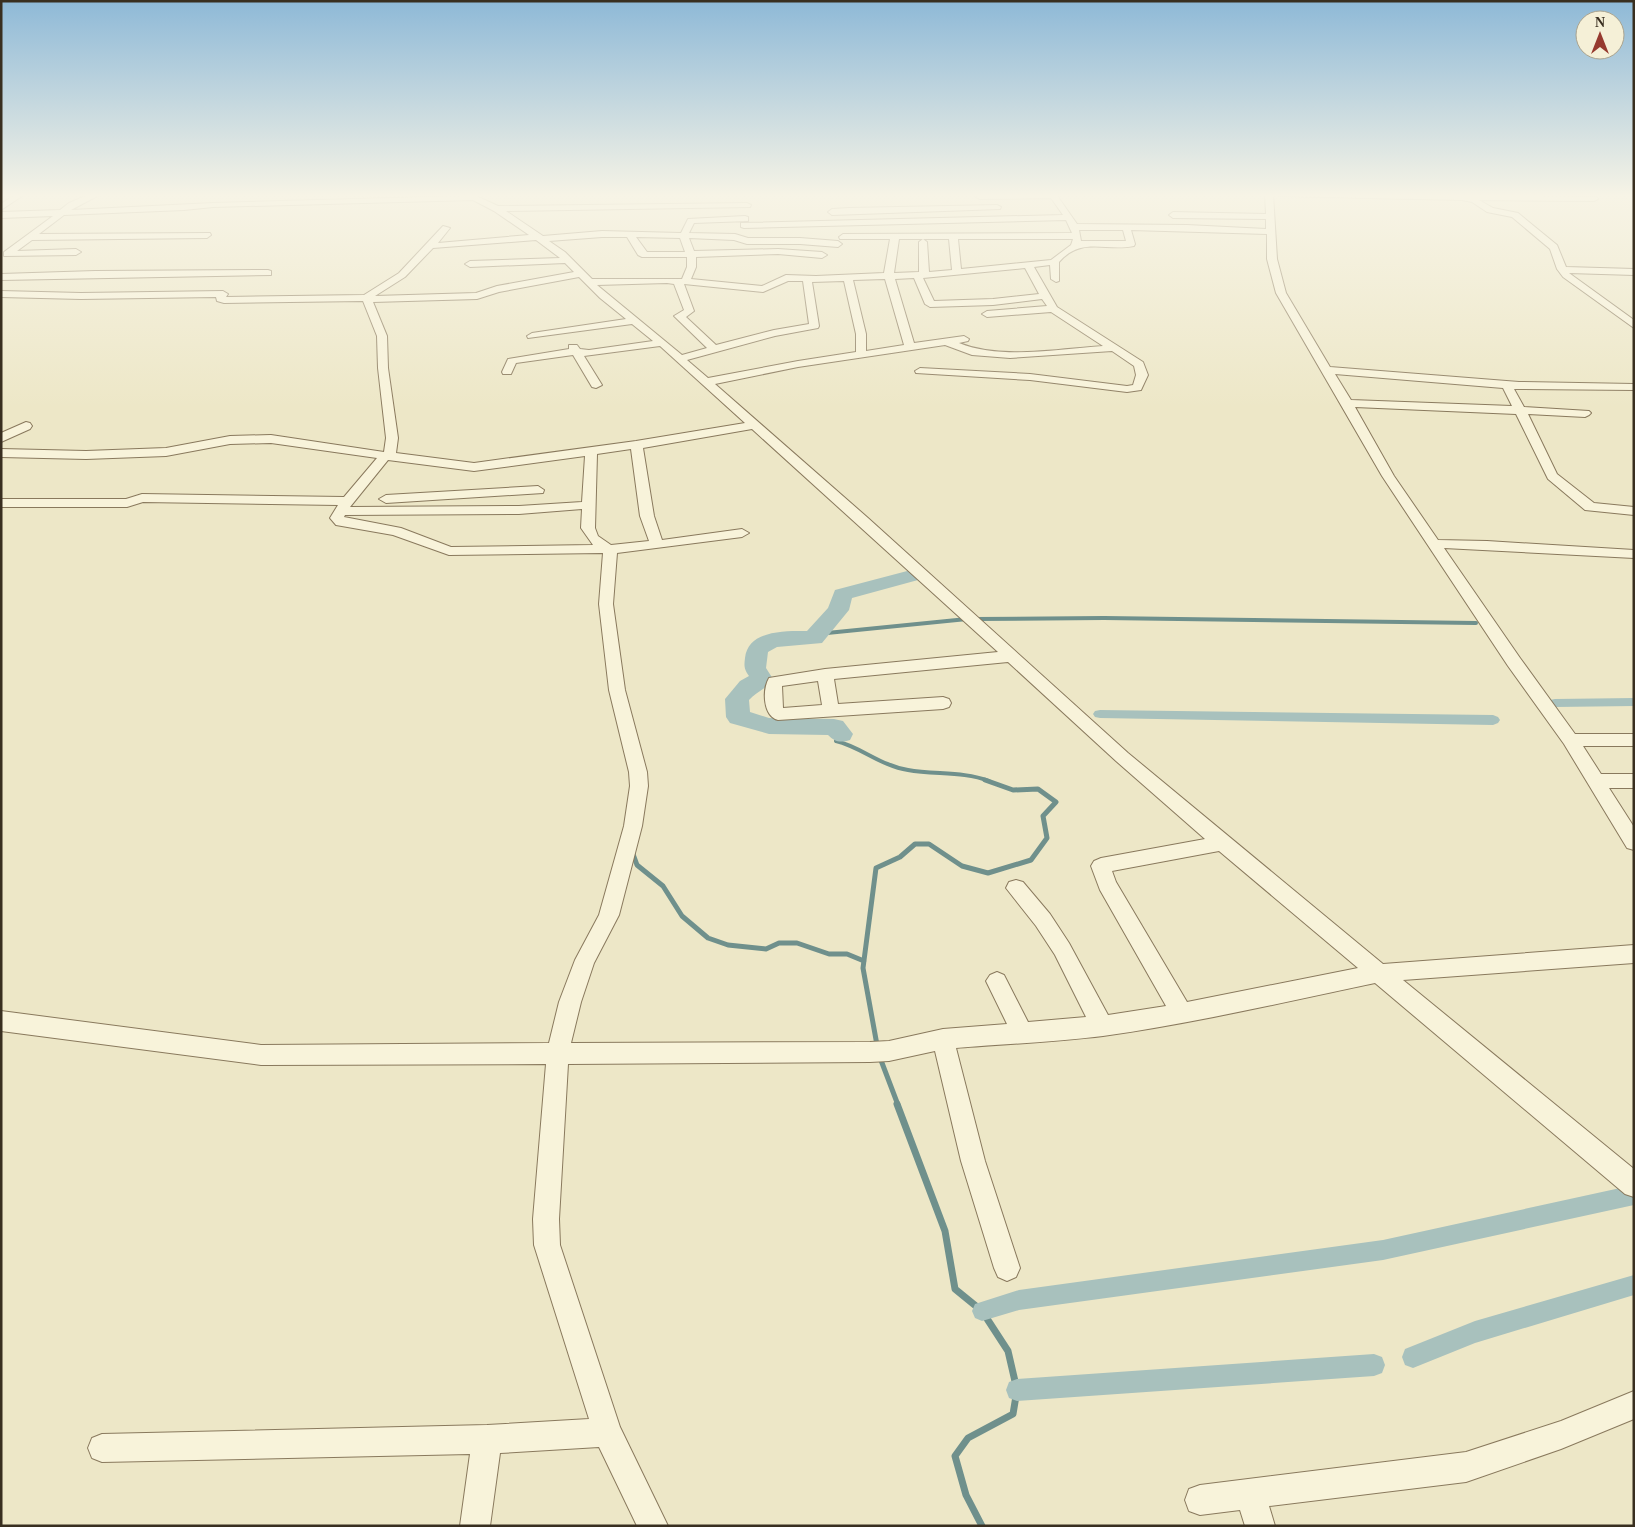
<svg xmlns="http://www.w3.org/2000/svg" width="1635" height="1527" font-family="Georgia,serif">
  <style>
    .lines { fill: none; stroke-linecap: round; stroke-linejoin: round }
    .stream-far2 { stroke: #6f908c; stroke-width: 4 }
    .stream-far1 { stroke: #6f908c; stroke-width: 5 }
    .stream { stroke: #6f908c; stroke-width: 7 }
    .canal { fill: #a8c1bd; fill-rule: evenodd }
    .river { fill: #a8c1bd; fill-rule: evenodd }
    .minor-casing { stroke: #89795d; stroke-width: 2 }
    .minor { fill: #f8f3da; fill-rule: evenodd }
  </style>
  <rect width="100%" height="100%" fill="#ede7c7"/>
  <g class="lines">
    <path class="stream-far2" d="M975,619L1104,618L1476,623
      M817,634L967,619
      M841,734L836,741C861,747 881,766 908,770C935,775 963,771 989,781"/>
    <path class="stream-far1" d="M633,854L637,865L663,886L682,916L708,938L728,945L766,949L779,943H797L829,954H847L864,961
      M877,1045L863,968L876,868L900,857L915,844H929L962,866L988,873L1031,860L1047,838L1043,816L1056,802L1038,789L1013,790L985,780
      M879,1055L898,1105"/>
    <path class="stream" d="M897,1104L945,1231L955,1289L982,1311L1008,1351L1017,1390L1013,1414L968,1438L955,1456L966,1495L982,1526"/>
    <path class="canal" d="M1634,698V706L1555,707L1550,706L1549,703L1550,700L1555,699Z
      M1100,710L1493,715L1498,717L1500,720L1498,723L1493,725L1100,718L1095,717L1093,714L1095,711Z
      M1634,1185V1205L1383,1260L1019,1310L982,1321L975,1318L972,1311L975,1304L1019,1290L1383,1240Z
      M1634,1275V1295L1475,1343L1413,1368L1405,1365L1402,1357L1405,1349L1475,1321Z
      M1374,1354L1382,1357L1385,1365L1382,1373L1374,1376L1017,1401L1009,1398L1006,1390L1009,1382L1017,1379Z"/>
    <path class="river" d="M911,570L918,572L921,576L918,580L852,598L849,610L822,643L777,647L768,652L766,668L773,679C768,688 756,692 749,700L750,712L769,718L834,719L843,721L853,734L850,740C840,743 835,742 828,735L769,734L730,723L726,717L725,699L740,681L749,676C744,669 744,666 745,658C748,630 785,631 807,631L828,608L835,590Z"/>
    <g class="minor-casing">
      <path id="minor" d="M16,194H25L1,210V204Z
        M90,194H101L71,210L213,203L463,196L462,194H472L498,206L747,203L751,205L750,207L506,211L543,236L602,231L681,233L688,219L745,216L748,217V221L694,223L689,233L735,234L748,238H800L838,241L842,244L838,247L800,244H747L734,240L689,238L694,251L778,249L822,252L827,255L822,258L778,254L696,257V267L691,279L762,286L786,275L816,276L884,273L890,239H840L839,237L843,234L1072,233L1066,220L744,228L741,227V223L1063,215L1051,198L980,199L976,197L980,195L1056,194L1077,224L1187,225L1266,229V219L1173,218L1169,215L1173,212L1266,214L1265,194H1273L1277,259L1286,293L1330,367L1519,382L1634,384V390L1514,389L1524,407L1589,411L1591,413L1589,415L1585,417L1528,414L1557,474L1594,503L1634,507V515L1585,510L1548,479L1516,414L1355,407L1394,476L1438,540L1487,541L1634,550V558L1444,548L1520,658L1575,734H1634V746H1583L1601,774H1634V788H1609L1634,827V850L1627,848L1564,744L1508,666L1382,476L1276,293L1267,259V234L1131,230L1135,244L1134,246C1105,252 1082,236 1059,262V281L1056,282L1051,279L1050,265L1034,267L1057,307L1143,362L1148,375L1141,390L1127,392L1030,380L916,373L915,371L920,368L1030,374L1127,386L1133,385L1136,375L1134,366L1112,351L1010,358L972,355L945,345L798,367L715,384L868,518L1128,753L1383,964L1634,945V963L1403,980L1634,1169V1197L1625,1194L1375,983C1285,1002 1195,1023 1103,1036C1054,1042 1006,1044 956,1048L985,1161L1020,1268L1016,1277L1007,1281L998,1277L994,1268L961,1161L935,1051L889,1061L870,1062L568,1064L559,1219L560,1245L620,1427L668,1526H637L599,1447L500,1453L490,1526H460L470,1454L102,1462L92,1458L88,1448L92,1438L102,1434L487,1425L589,1419L534,1245L533,1219L546,1064L261,1065L1,1031V1011L261,1045L549,1043L559,1002L575,960L599,915L624,826L630,786L629,772L609,690L599,604L603,553L449,555L393,535L336,525L330,518L338,505L143,502L127,507H1V499H126L142,494L344,497L377,458L271,443L230,444L166,456L86,459L1,457V449L86,451L166,448L230,436L271,435L384,452L386,438L378,368L377,336L363,301L224,303L217,301L216,297L81,299L1,297V291L81,293L223,291L228,294L226,297L364,295L399,273L443,226L450,228L438,243L529,235L494,211L473,200L213,207L184,210L64,215L39,234L210,233L211,235L207,238L32,240L17,251L76,249L81,252L76,255L4,256V252L53,216L1,218V212L60,210L69,203ZM1079,230H1123L1126,241H1081ZM602,237H627L638,255L642,257H687V267L682,279H592L565,252L549,241ZM636,237L680,238L685,252H647ZM899,239H949L952,270L929,272L927,242L923,239L919,242V272L894,273ZM958,239H1073L1071,245L1051,260L961,269ZM536,240L560,258L470,261L465,264L470,267L565,263L574,272L497,286L476,293L375,296L405,277L433,248ZM1025,268L1039,294L993,299L934,301L923,278ZM579,277L600,298L626,319L532,333L527,336L528,338L632,324L653,341L589,350L580,349L577,345H569V349L508,359L502,372L503,374H511L516,363L573,355L592,387L596,388L602,385L584,356L660,346L745,423L636,441L474,463L396,453L398,438L388,368L387,336L373,302L477,299L499,292ZM914,278L925,304L930,307L993,305L1042,299L1047,306L987,311L982,314L987,317L1051,312L1103,346C1058,349 1001,360 959,343L968,341L969,339L964,336L914,343L895,279ZM885,279L904,345L866,351V334L853,280ZM788,281H803L809,324L774,330L716,345L686,317L694,311L684,284L763,292ZM844,281L856,334V352L798,361L708,378L687,360L775,336L818,328L819,326L812,282ZM667,283L674,284L684,310L674,316L707,348L682,355L597,285ZM1335,374L1503,388L1512,406L1351,400ZM752,429L998,652L825,669L775,677L769,678C762,690 763,716 778,720L943,709L949,707L951,703L949,699L943,697L838,704L834,679L1008,662L1116,761L1205,839L1101,858L1094,861L1091,866L1100,890L1166,1006L1108,1015L1069,943L1050,914L1023,882L1016,880L1009,882L1006,888L1036,926L1055,955L1086,1017L1028,1022L1004,975L997,972L990,975L986,981L1007,1024L943,1029L889,1041L870,1042L571,1043L581,1002L594,963L619,915L642,826L648,786L647,772L625,690L613,604L617,553L742,537L749,533L742,529L662,540L654,516L643,448ZM631,449L640,516L649,541L611,545L598,536L595,528L597,454ZM585,456L582,502L519,506L350,507L388,460L474,471ZM582,509L581,528L593,545L451,547L401,528L344,517L345,515L519,514ZM818,681L822,705L783,708L782,686ZM1219,851L1358,968L1187,1002L1116,882L1112,871Z
        M1275,194L1466,196L1489,195L1597,197L1598,199L1594,201L1479,200L1493,208L1518,213L1557,245L1566,267L1634,269V275L1569,273L1634,320V328L1563,277L1557,269L1550,249L1512,217L1487,212L1472,202L1462,200L1279,196Z
        M997,205L1001,207L1000,209L832,215L828,212L832,209L849,208Z
        M268,270L271,271V275L1,280V274L95,271Z
        M26,422L30,423L32,426L30,429L1,442V433Z
        M538,486L544,490L543,493L386,503L379,499L386,495Z
        M1634,1391V1419L1561,1449L1466,1482L1269,1506L1275,1526H1245L1240,1510L1200,1515L1189,1511L1185,1500L1189,1489L1200,1485L1466,1452L1561,1421Z"/>
    </g>
    <use href="#minor" class="minor"/>
  </g>
  <linearGradient id="sky" x2="0" y2="1"><stop stop-color="#8eb9d7"/><stop offset="0.48" stop-color="#f7f4e6"/><stop offset="1" stop-color="#f7f4e6" stop-opacity="0"/></linearGradient>
  <rect width="1635" height="408" fill="url(#sky)"/>
  <rect width="1635" height="1527" fill="none" stroke="#392f20" stroke-width="5"/>
  <g transform="translate(1600 35)"><circle r="24" fill="#f5f0d7" stroke="#aaa38e"/>
  <path d="M0-4L9 19L0 12L-9 19Z" fill="#963a2e"/>
  <text y="-8" font-size="14" font-weight="bold" text-anchor="middle" fill="#392f20">N</text>
  </g>
</svg>
